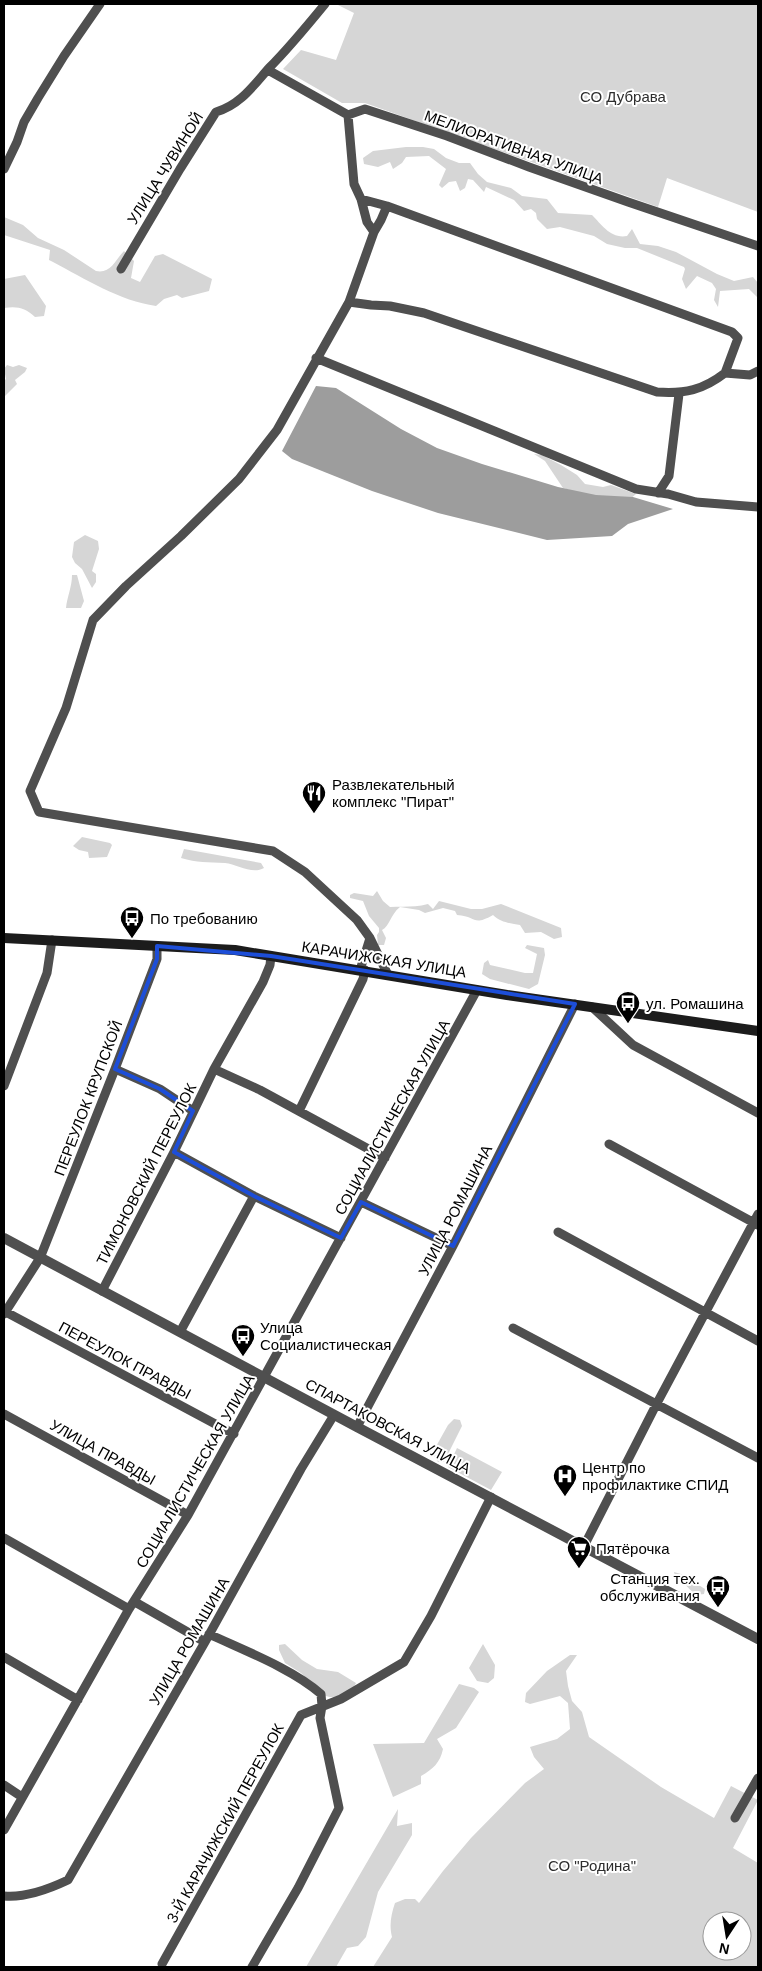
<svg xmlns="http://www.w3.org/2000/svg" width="762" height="1971" font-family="Helvetica,sans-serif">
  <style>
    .green { fill: #d6d6d6; fill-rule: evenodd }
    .water { fill: #9d9d9d }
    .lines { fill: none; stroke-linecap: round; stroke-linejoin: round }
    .minor { stroke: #4f4f4f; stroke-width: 9 }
    .tertiary { stroke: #4f4f4f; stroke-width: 10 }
    .secondary { stroke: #1c1c1c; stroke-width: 10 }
    .marked { fill: none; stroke: #1d4ed8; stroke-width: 4; stroke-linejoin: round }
    .labels { text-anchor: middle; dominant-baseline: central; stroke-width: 4; stroke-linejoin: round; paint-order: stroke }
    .park-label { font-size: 15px; fill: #2d2d2d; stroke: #fff }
    .street-label { font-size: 15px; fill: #000; stroke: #fff }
    .poi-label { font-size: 15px; fill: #000; stroke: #fff; text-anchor: start }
  </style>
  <rect width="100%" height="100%" fill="#fff"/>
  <path class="green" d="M336,4H758V212L667,178L658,207L365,103H342L283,69L301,50L336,60L354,13Z
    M406,147H423L434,149L446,158L459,163H470L478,174L487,182L511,188L522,196L547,199L558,213L592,215C602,225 611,239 627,236L632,229L640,244L658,246L676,252L717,274L734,281L753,277L758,283V298L749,289L720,291L718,307L714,300L716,289L712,283L697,276L686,289L682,279L685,269L684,267L637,248H625L607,244L594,236L560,227L547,229L537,219L536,213L531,209L524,211L514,200L486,187L484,192L473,180L468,179L465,188L460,191L456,181L449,182L442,188L439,185L446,169L429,156L406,157L402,163L393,169L390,162L378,167L364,164L363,158L373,151Z
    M4,217L23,225L38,238L64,250L96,271C111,274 115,260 124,251L134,261L131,278L140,282L155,256L163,254L212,279L209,291L182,298L177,295L164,299L156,306C120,301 85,279 53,262L49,260L50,250L4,235Z
    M25,275L46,306L44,316L35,317C25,308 18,306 4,308V279Z
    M7,365L13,367L19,365L27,368L25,372L15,380L17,384L4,397V381L6,379L4,369Z
    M534,454L542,455L561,465L577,475L585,484L603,487L611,485L636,494L629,500L590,496L563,488L545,461Z
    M85,535L98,541L99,549L92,571L96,574V582L92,588L82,569L75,563L72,557L74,542Z
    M72,575H77L84,601L81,608H66C67,597 72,587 72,575Z
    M82,837L110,843L112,845L107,857L89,858L88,852L79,850L73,846Z
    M184,849L261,863L264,868C252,875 237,864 225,863C208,862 197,863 181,858Z
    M377,891L383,901L390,907C403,906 415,908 428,904L433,909L439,901L471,909H482L501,904L561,928L562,937L554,939L541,932L525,933L520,925C511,923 501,923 493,915C472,927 477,916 457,915L455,911L443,908L425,913L419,910L400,907C390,915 390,926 382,930L386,938L384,945H378L377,935L379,932V928L369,916L363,901L350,898V895L354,893L373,896Z
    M527,945L544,948L545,955L538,984L529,989L490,979L482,974L484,963L488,960L490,965L525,973H533L537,954L525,948Z
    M454,1419L460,1420L462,1426L444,1462H438L433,1454L434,1450L448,1425Z
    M457,1448L502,1472L491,1490L448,1467Z
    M674,1572L681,1574L705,1589L704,1594C690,1597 687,1581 676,1579Z
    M285,1644L302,1660L317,1669L338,1672L356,1683L354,1687C345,1692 335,1701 324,1695L301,1673L285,1663L279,1650V1645Z
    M483,1644L495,1665L494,1678L488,1683L477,1681L469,1668Z
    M570,1655H577L566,1671L568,1686L572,1701L582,1712L589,1737L661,1787L714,1818L731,1786L758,1800L733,1848L758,1863V1967H373L392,1937C389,1925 391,1915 395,1903L405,1899H415L419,1903L443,1871L471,1838L525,1783L544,1769L534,1757L530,1747L557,1739L570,1729L568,1703L560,1696L530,1704L525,1702L526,1693L547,1671ZM712,1921H742V1951H712Z
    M459,1684L474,1688L479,1692L456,1728L437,1739L443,1749C440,1763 433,1769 421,1776V1784L393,1797L373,1744L424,1743Z
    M398,1809L397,1826L412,1823V1835L378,1892L366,1937L358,1946L347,1948L336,1967H306Z"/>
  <path class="water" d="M316,386L336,388L401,429L437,448L482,464L558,487L596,495L633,497L673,509L628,524L612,536L547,540L438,513L372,491L292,459L282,451Z"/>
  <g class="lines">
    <path class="minor" d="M268,70L348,115L365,109L447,136L529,167L628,202L758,246
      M348,115L354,184L361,199L367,222L374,232L349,302L277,430L239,479L181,536L126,586L93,620L66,708L30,791L39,812L273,851L305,872L357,920L370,938L388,975
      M4,169L17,142L24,122L38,98L64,56L100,4
      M361,199L387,206L732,332L738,338L725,373
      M374,232L381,220L387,206
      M121,269L180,169L216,112C240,105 253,86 269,68C289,48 307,26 325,4
      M349,302L371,305L390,306L424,313L657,392C685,394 703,390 725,373L750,375L758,371
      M316,358L636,489L668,494L696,502L758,507
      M658,493L669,476L679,394
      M360,970L370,938
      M592,1007L633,1045L758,1113
      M115,1069L160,1089L193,1111
      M214,1069L260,1090L385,1158
      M4,1086L47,973L52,940
      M299,1111L363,979L365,970
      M609,1144L758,1225
      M174,1152L254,1196L341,1238
      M361,1202L453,1246
      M558,1232L758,1341
      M102,1291L174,1152L214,1069L263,982L270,965L271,956
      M4,1311L234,1434
      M4,1314L40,1258L115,1069L157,959V946
      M513,1328L758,1458
      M180,1332L254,1196
      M4,1414L188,1515
      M357,1427L453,1246L575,1004
      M4,1538L129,1609
      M584,1546L656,1405L758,1214
      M135,1602L205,1642
      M209,1634C243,1650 293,1669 321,1694L322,1706L320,1718L339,1808L298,1888L252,1967
      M4,1657L78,1700
      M4,1785L22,1797
      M735,1818L758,1778
      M4,1830L129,1609L188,1515L477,990
      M4,1896C25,1898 49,1889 68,1880L205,1642L301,1469L334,1415
      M162,1964L301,1715L341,1699L404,1662L431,1616L491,1497"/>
    <path class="tertiary" d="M4,1238L357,1427L758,1639"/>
    <path class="secondary" d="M4,938L235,950L507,995L758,1031"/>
  </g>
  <path class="marked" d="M157,946L271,956L575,1004L453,1246L361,1202L341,1238L254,1196L174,1152L193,1111L160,1089L115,1069L157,959Z"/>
  <defs>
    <g id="restaurant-pin" transform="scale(1.25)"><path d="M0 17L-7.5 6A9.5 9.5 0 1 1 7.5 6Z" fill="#000" stroke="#fff"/><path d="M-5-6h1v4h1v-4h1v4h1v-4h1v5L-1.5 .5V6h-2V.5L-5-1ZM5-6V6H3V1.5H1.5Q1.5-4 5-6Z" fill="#fff"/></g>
    <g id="bus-pin" transform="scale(1.25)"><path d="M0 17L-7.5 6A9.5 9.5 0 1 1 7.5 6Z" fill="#000" stroke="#fff"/><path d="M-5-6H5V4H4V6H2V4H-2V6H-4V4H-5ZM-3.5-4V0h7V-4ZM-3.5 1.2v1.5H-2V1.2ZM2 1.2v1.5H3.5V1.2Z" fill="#fff"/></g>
    <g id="hospital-pin" transform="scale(1.25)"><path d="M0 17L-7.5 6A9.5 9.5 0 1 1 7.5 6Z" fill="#000" stroke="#fff"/><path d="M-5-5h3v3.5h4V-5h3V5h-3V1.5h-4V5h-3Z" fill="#fff"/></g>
    <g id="supermarket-pin" transform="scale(1.25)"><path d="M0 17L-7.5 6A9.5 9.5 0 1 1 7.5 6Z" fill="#000" stroke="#fff"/><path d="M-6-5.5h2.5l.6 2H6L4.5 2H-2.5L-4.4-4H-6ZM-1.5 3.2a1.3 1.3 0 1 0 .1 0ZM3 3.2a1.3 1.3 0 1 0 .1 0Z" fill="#fff"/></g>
  </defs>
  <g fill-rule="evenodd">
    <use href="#restaurant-pin" x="314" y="793"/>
    <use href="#bus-pin" x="132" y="918"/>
    <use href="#bus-pin" x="628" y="1003"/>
    <use href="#bus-pin" x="243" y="1336"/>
    <use href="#hospital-pin" x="565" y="1476"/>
    <use href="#supermarket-pin" x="579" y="1548"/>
    <use href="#bus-pin" x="718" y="1587"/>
  </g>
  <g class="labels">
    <g class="park-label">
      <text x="623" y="96">СО Дубрава</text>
      <text x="592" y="1865">СО "Родина"</text>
    </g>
    <g class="street-label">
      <text transform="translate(514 147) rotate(20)">МЕЛИОРАТИВНАЯ УЛИЦА</text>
      <text transform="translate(165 168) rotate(-58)">УЛИЦА ЧУВИНОЙ</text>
      <text transform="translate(384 959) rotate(9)">КАРАЧИЖСКАЯ УЛИЦА</text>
      <text transform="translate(88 1098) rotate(-69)">ПЕРЕУЛОК КРУПСКОЙ</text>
      <text transform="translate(392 1117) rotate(-61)">СОЦИАЛИСТИЧЕСКАЯ УЛИЦА</text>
      <text transform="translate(146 1174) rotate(-63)">ТИМОНОВСКИЙ ПЕРЕУЛОК</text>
      <text transform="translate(455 1210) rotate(-63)">УЛИЦА РОМАШИНА</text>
      <text transform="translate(125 1360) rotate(28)">ПЕРЕУЛОК ПРАВДЫ</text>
      <text transform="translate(388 1426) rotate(28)">СПАРТАКОВСКАЯ УЛИЦА</text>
      <text transform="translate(103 1452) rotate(29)">УЛИЦА ПРАВДЫ</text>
      <text transform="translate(195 1471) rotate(-60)">СОЦИАЛИСТИЧЕСКАЯ УЛИЦА</text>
      <text transform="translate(189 1641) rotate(-60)">УЛИЦА РОМАШИНА</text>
      <text transform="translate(225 1823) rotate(-61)">3-Й КАРАЧИЖСКИЙ ПЕРЕУЛОК</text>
    </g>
    <g class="poi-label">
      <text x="332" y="784">Развлекательный<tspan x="332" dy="17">комплекс "Пират"</tspan></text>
      <text x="150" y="918">По требованию</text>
      <text x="646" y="1003">ул. Ромашина</text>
      <text x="260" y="1327">Улица<tspan x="260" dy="17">Социалистическая</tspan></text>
      <text x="582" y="1467">Центр по<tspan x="582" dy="17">профилактике СПИД</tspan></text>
      <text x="596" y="1548">Пятёрочка</text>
      <text x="700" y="1578" text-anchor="end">Станция тех.<tspan x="700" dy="17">обслуживания</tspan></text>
    </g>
  </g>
  <rect width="762" height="1971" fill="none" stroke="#000000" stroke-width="10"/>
  <g transform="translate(727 1936) rotate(192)"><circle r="24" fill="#ffffff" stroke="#999999"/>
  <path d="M0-4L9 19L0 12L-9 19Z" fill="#000000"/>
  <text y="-8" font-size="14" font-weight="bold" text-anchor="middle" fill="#000000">N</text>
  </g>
</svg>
